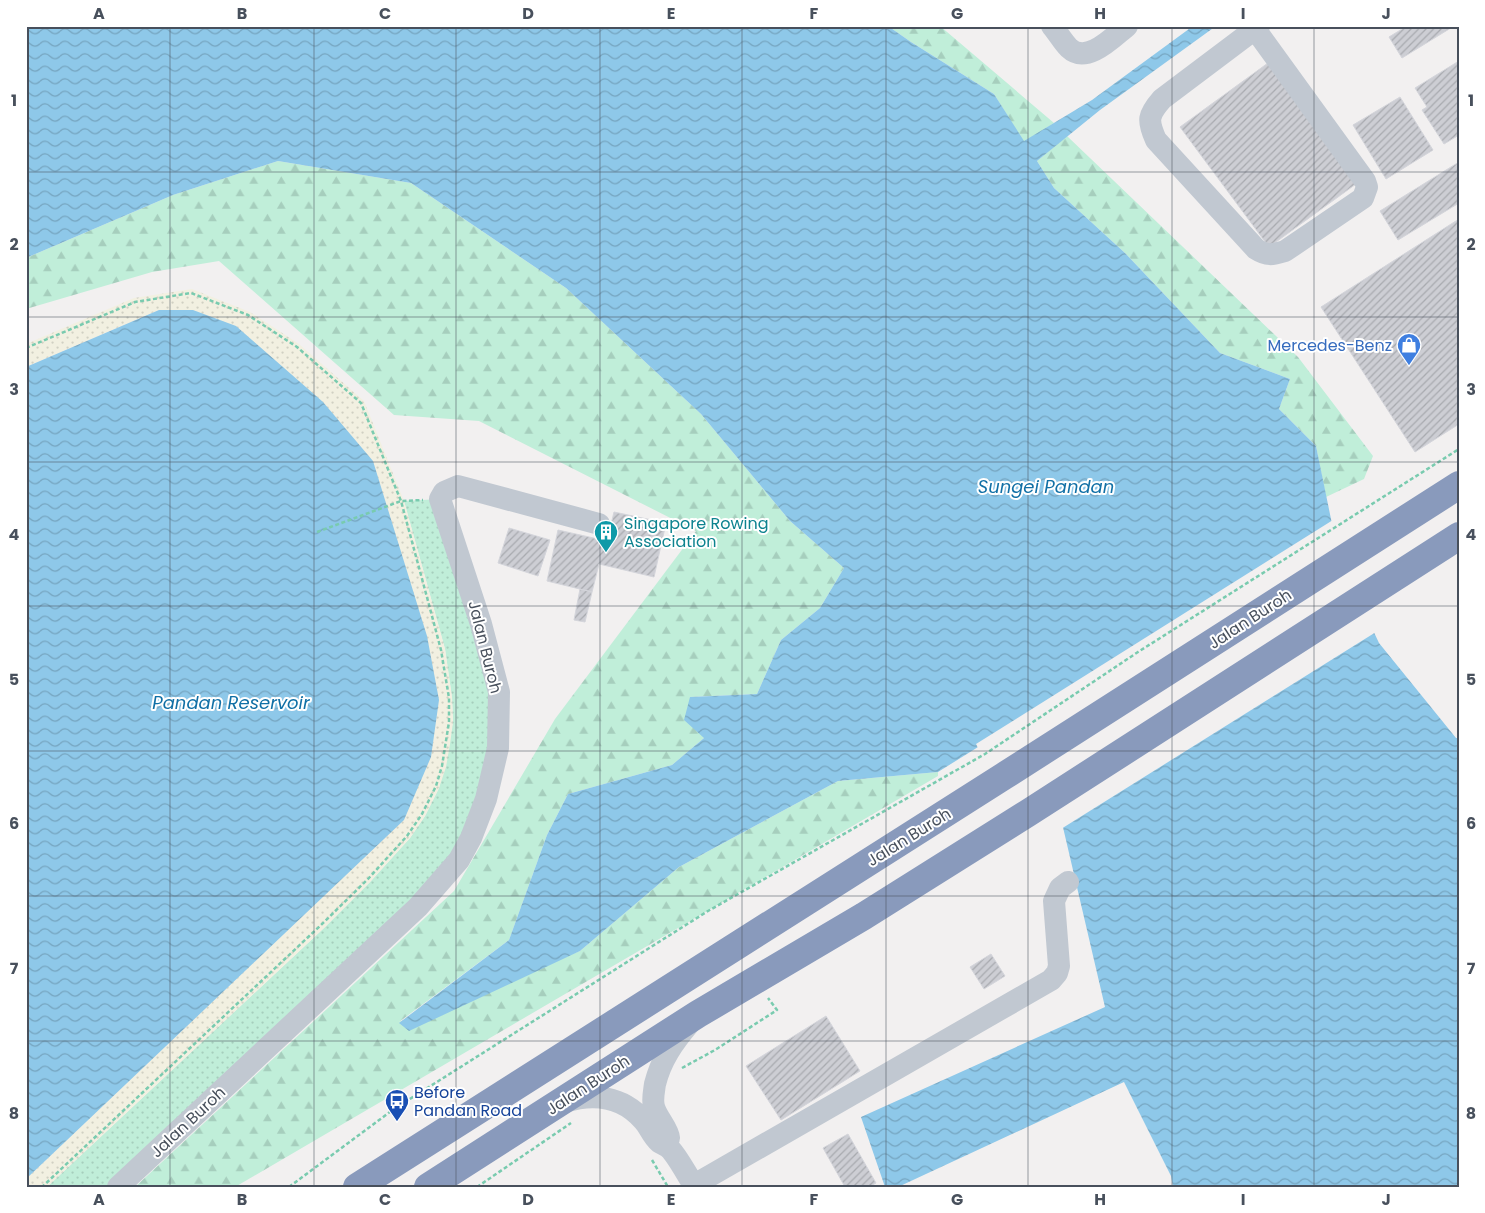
<svg xmlns="http://www.w3.org/2000/svg" width="1485" height="1213" font-family="Poppins,sans-serif">
  <style>
    .grass { fill: url(#grass-dots) }
    .forest { fill: url(#forest-firs) }
    .sand { fill: url(#sand-dots) }
    .water { fill: url(#water-waves) }
    .pier { fill: #f2f0f0 }
    .building { fill: url(#building-hatch); stroke: #d4d5db }
    .lines { fill: none; stroke-linecap: round; stroke-linejoin: round }
    .path { stroke: #79cbaf; stroke-width: 2.5; stroke-dasharray: 4 2.5; stroke-linecap: butt }
    .minor { stroke: #c1c8d1; stroke-width: 22 }
    .highway { stroke: #899abc; stroke-width: 28 }
    .grid { fill: none; stroke: #48505c; stroke-width: 1; stroke-opacity: 0.55 }
    .labels { text-anchor: middle; dominant-baseline: central; stroke-width: 4; stroke-linejoin: round; paint-order: stroke }
    .shop-label { font-size: 16px; fill: #366cbe; stroke: #fff; text-anchor: end }
    .culture-label { font-size: 16px; fill: #0d838f; stroke: #fff; text-anchor: start }
    .street-label { font-size: 16px; fill: #48505c; stroke: #fff }
    .transit-label { font-size: 16px; fill: #164399; stroke: #fff; text-anchor: start }
    .water-label { font-size: 18px; font-style: italic; fill: #1170a6; stroke: #fff }
    .neatline { fill: none; stroke: #48505c; stroke-width: 2 }
    .grid-label { font-size: 16px; text-anchor: middle; font-weight: bold; fill: #48505c }
  </style>
  <defs>
    <pattern id="grass-dots" width="8" height="8" patternUnits="userSpaceOnUse" patternTransform="scale(1.25)"><rect width="8" height="8" fill="#c0eed9"/><path d="M2 2h.1M6 6h.1" fill="none" stroke="#a6cebd" stroke-width="1.8" stroke-linecap="round"/></pattern>
    <pattern id="forest-firs" width="22" height="20" patternUnits="userSpaceOnUse" patternTransform="scale(1.25)"><rect width="22" height="20" fill="#c0eed9"/><path d="M5 1l3.5 6h-7zM16 11l3.5 6h-7z" fill="#a6cebd"/></pattern>
    <pattern id="sand-dots" width="8" height="8" patternUnits="userSpaceOnUse" patternTransform="scale(1.25)"><rect width="8" height="8" fill="#f2f0e1"/><path d="M2 2h.1M6 6h.1" fill="none" stroke="#d1d0c3" stroke-width="1.8" stroke-linecap="round"/></pattern>
    <pattern id="water-waves" width="16" height="10" patternUnits="userSpaceOnUse" patternTransform="scale(1.25)"><rect width="16" height="10" fill="#8ec8e9"/><path d="M0 5q4-4 8 0t8 0" fill="none" stroke="#76a5c0"/></pattern>
    <pattern id="building-hatch" width="6" height="6" patternUnits="userSpaceOnUse" patternTransform="scale(1.25)"><rect width="6" height="6" fill="#cdced4"/><path d="M-1 1l2-2M0 6l6-6M5 7l2-2" fill="none" stroke="#a8aaaf"/></pattern>
  </defs>
  <rect width="100%" height="100%" fill="#f2f0f0"/>
  <path class="grass" d="M440,499L481,624L498,748L459,860L118,1187H47L324,928L370,882L410,838L425,816L439,788L453,722L452,698L445,649L404,501Z"/>
  <path class="forest" d="M888,26H940L1054,123L1024,142L994,94L911,42Z
    M1067,136L1298,357L1373,456L1364,479L1326,497L1316,446L1279,409L1290,379L1220,353L1125,253L1054,188L1037,161Z
    M278,161L411,183L566,288L701,414L790,521L844,568L820,608L781,640L757,694L690,697L704,738L672,765L568,794L547,835L509,940L399,1022L580,951L679,867L838,781L938,772V776L235,1187H135L454,891L555,719L696,531L479,421L394,415L219,261L152,272L26,309V258L173,195Z"/>
  <path class="sand" d="M192,289L250,312L299,344L364,401L404,501L445,649L452,697L453,722L450,744L446,767L439,788L425,816L410,838L370,882L324,928L47,1187H26V1179L403,820L159,310L26,367V344L33,341L134,298Z"/>
  <path class="water" d="M26,26H888L911,42L994,94L1024,141L1092,100L1193,26H1216L1100,110L1037,161L1054,188L1125,253L1220,353L1290,379L1279,409L1316,446L1339,558L1379,643L1456,738H1459V1187H1173L1171,1176L1124,1082L898,1187H885L861,1117L1105,1007L1044,746L999,734L938,772L838,781L679,867L580,951L409,1031L399,1023L509,940L547,835L568,794L672,765L704,738L684,720L690,697L757,694L781,640L820,608L844,568L790,521L701,414L566,288L411,183L278,161L173,195L26,258Z
    M159,310H193L236,326L323,402L373,461L427,636L439,700L431,757L404,820L26,1179V367Z"/>
  <path class="pier" d="M1333,520L1341,557L1376,632L1061,829L1042,748L1000,737L979,750L976,744Z"/>
  <path class="building" d="M1407,26H1454L1402,58L1389,37Z
    M1459,61V135L1444,144L1422,110L1427,107L1415,88Z
    M1268,63L1356,184L1269,247L1180,127Z
    M1400,97L1433,150L1386,179L1353,125Z
    M1459,162V203L1398,240L1380,211Z
    M1459,219V424L1415,452L1321,307Z
    M614,512L666,523L654,577L599,564L592,592L547,581L558,530L607,541Z
    M509,528L550,540L538,576L498,563Z
    M580,589L592,592L585,622L574,620Z
    M991,954L1005,976L984,989L970,967Z
    M826,1016L860,1071L781,1120L746,1066Z
    M848,1134L876,1183L869,1187H845L823,1148Z"/>
  <g class="lines">
    <path class="path" d="M26,348L135,302L191,293L248,315L297,347L361,403L401,501L428,601L441,650L449,698V722L442,766L436,786L422,814L407,836L368,879L321,925L42,1187
      M317,532L401,501L423,500
      M682,1068L715,1050L777,1010L768,998
      M652,1160L668,1187
      M289,1187L394,1109L708,911L985,754L1138,652L1459,449
      M477,1187L571,1123"/>
    <path class="minor" d="M1052,26C1058,33 1063,42 1069,48C1087,65 1113,37 1127,26
      M1255,29L1365,181L1367,187L1363,198L1285,251C1272,255 1267,256 1256,249L1156,140C1147,120 1148,115 1162,99L1255,29L1259,26
      M564,1102C593,1093 622,1096 643,1120C649,1126 652,1136 659,1142C662,1144 666,1145 669,1148C677,1155 688,1177 695,1187
      M669,1138C668,1128 657,1118 654,1107C652,1100 654,1091 655,1084C661,1060 673,1043 689,1024
      M694,1185L1051,980L1057,973L1059,966L1054,901L1060,888L1068,882
      M118,1187L418,907L459,860L471,838L486,799L498,748L499,692L481,624L440,499L444,492L458,486L599,524"/>
    <path class="highway" d="M357,1187L1004,776L1459,485
      M428,1187L698,1014L864,916L1028,813L1459,536"/>
  </g>
  <path class="grid" d="M170,26V1187M314,26V1187M456,26V1187M600,26V1187M742,26V1187M886,26V1187M1028,26V1187M1172,26V1187M1314,26V1187M26,172H1459M26,317H1459M26,462H1459M26,606H1459M26,751H1459M26,896H1459M26,1041H1459"/>
  <defs>
    <g id="shop-pin" transform="scale(1.25)"><path d="M0 17L-7.5 6A9.5 9.5 0 1 1 7.5 6Z" fill="#3f7fe0" stroke="#fff"/><path d="M-5-2.5h2.3a2.7 3.5 0 0 1 5.4 0H5L5.5 6h-11ZM-1.5-2.5h3a1.5 2.3 0 0 0-3 0Z" fill="#fff"/></g>
    <g id="building-pin" transform="scale(1.25)"><path d="M0 17L-7.5 6A9.5 9.5 0 1 1 7.5 6Z" fill="#0f9aa8" stroke="#fff"/><path d="M-4-6H4V6H1V3H-1V6H-4ZM-2.5-4.3h1.7v1.8h-1.7ZM.8-4.3h1.7v1.8H.8ZM-2.5-1h1.7V.8h-1.7ZM.8-1h1.7V.8H.8Z" fill="#fff"/></g>
    <g id="bus-pin" transform="scale(1.25)"><path d="M0 17L-7.5 6A9.5 9.5 0 1 1 7.5 6Z" fill="#1a4fb4" stroke="#fff"/><path d="M-5-6H5V4H4V6H2V4H-2V6H-4V4H-5ZM-3.5-4V0h7V-4ZM-3.5 1.2v1.5H-2V1.2ZM2 1.2v1.5H3.5V1.2Z" fill="#fff"/></g>
  </defs>
  <g fill-rule="evenodd">
    <use href="#shop-pin" x="1409" y="345"/>
    <use href="#building-pin" x="606" y="532"/>
    <use href="#bus-pin" x="397" y="1101"/>
  </g>
  <g class="labels">
    <g class="shop-label">
      <text x="1392" y="345">Mercedes-Benz</text>
    </g>
    <g class="culture-label">
      <text x="624" y="523">Singapore Rowing<tspan x="624" dy="18">Association</tspan></text>
    </g>
    <g class="street-label">
      <text transform="translate(1250 619) rotate(-33)">Jalan Buroh</text>
      <text transform="translate(485 647) rotate(76)">Jalan Buroh</text>
      <text transform="translate(909 837) rotate(-32)">Jalan Buroh</text>
      <text transform="translate(588 1085) rotate(-33)">Jalan Buroh</text>
      <text transform="translate(188 1122) rotate(-43)">Jalan Buroh</text>
    </g>
    <g class="transit-label">
      <text x="414" y="1092">Before<tspan x="414" dy="18">Pandan Road</tspan></text>
    </g>
    <g class="water-label">
      <text x="1046" y="486">Sungei Pandan</text>
      <text x="231" y="702">Pandan Reservoir</text>
    </g>
  </g>
  <rect width="1485" height="1213" fill="none" stroke="#ffffff" stroke-width="55"/>
  <rect x="28" y="28" width="1430" height="1158" class="neatline"/>
  <g class="grid-label">
    <text x="99" y="19">A</text>
    <text x="242" y="19">B</text>
    <text x="385" y="19">C</text>
    <text x="528" y="19">D</text>
    <text x="671" y="19">E</text>
    <text x="814" y="19">F</text>
    <text x="957" y="19">G</text>
    <text x="1100" y="19">H</text>
    <text x="1243" y="19">I</text>
    <text x="1386" y="19">J</text>
    <text x="14" y="106">1</text>
    <text x="1471" y="106">1</text>
    <text x="14" y="250">2</text>
    <text x="1471" y="250">2</text>
    <text x="14" y="395">3</text>
    <text x="1471" y="395">3</text>
    <text x="14" y="540">4</text>
    <text x="1471" y="540">4</text>
    <text x="14" y="685">5</text>
    <text x="1471" y="685">5</text>
    <text x="14" y="829">6</text>
    <text x="1471" y="829">6</text>
    <text x="14" y="974">7</text>
    <text x="1471" y="974">7</text>
    <text x="14" y="1119">8</text>
    <text x="1471" y="1119">8</text>
    <text x="99" y="1205">A</text>
    <text x="242" y="1205">B</text>
    <text x="385" y="1205">C</text>
    <text x="528" y="1205">D</text>
    <text x="671" y="1205">E</text>
    <text x="814" y="1205">F</text>
    <text x="957" y="1205">G</text>
    <text x="1100" y="1205">H</text>
    <text x="1243" y="1205">I</text>
    <text x="1386" y="1205">J</text>
  </g>
</svg>
